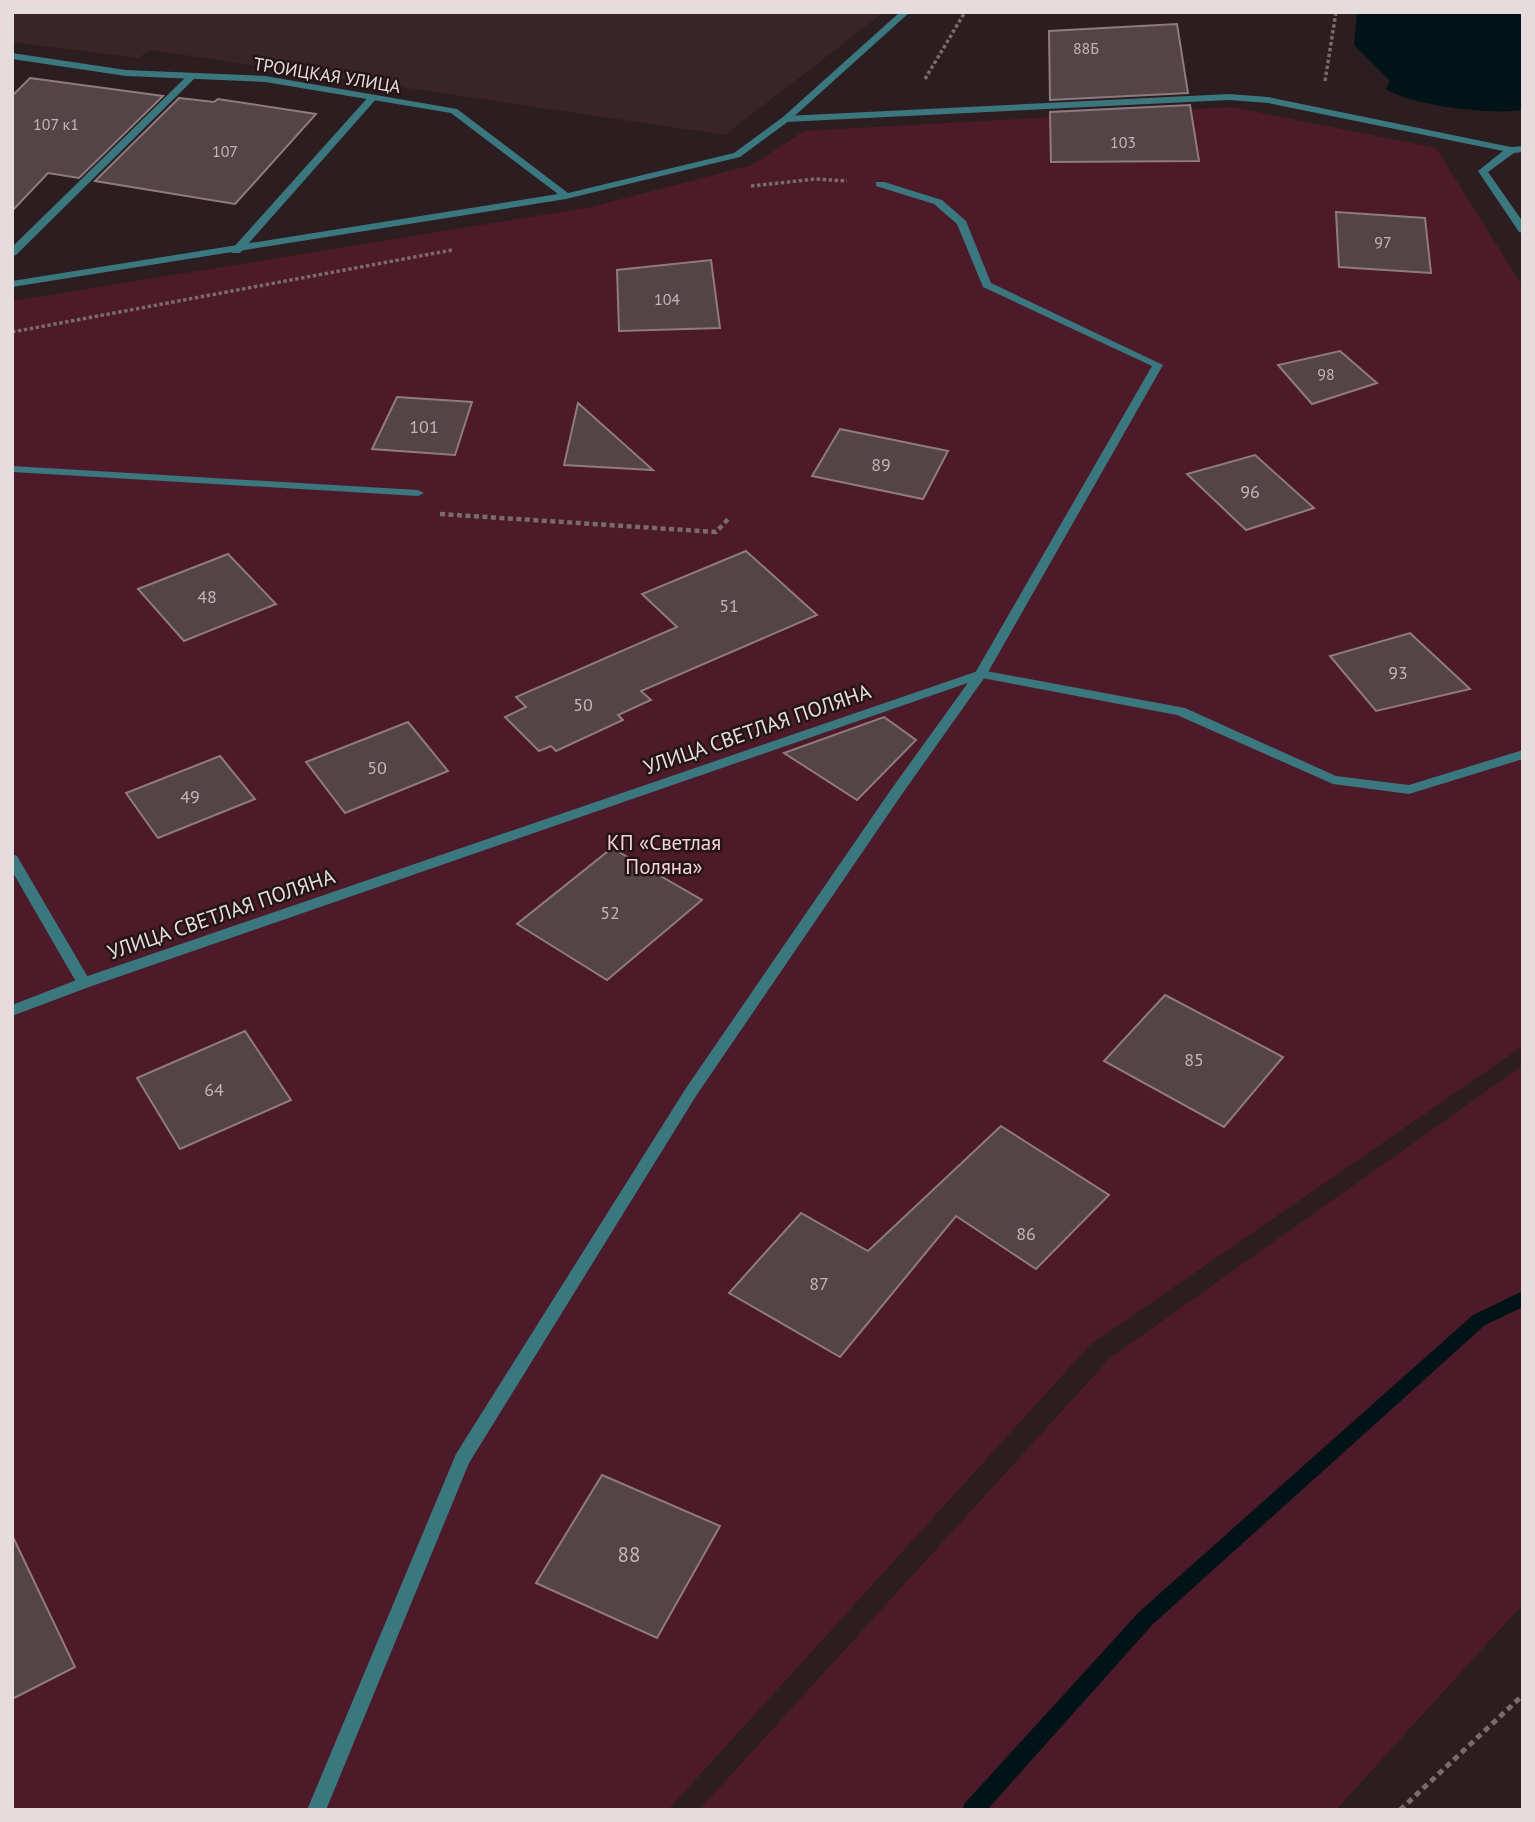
<svg xmlns="http://www.w3.org/2000/svg" width="1535" height="1822" font-family="'PT Sans',sans-serif">
  <style>
    .built { fill: #392429 }
    .green { fill: #4d1a29 }
    .water { fill: #001417 }
    .lines { fill: none; stroke-linecap: round; stroke-linejoin: round }
    .stream { fill: #001417; fill-rule: evenodd }
    .building { fill: #544347; stroke: #8f7b7f; stroke-width: 2 }
    .path-far2 { stroke: #786b6d; stroke-width: 3.5; stroke-dasharray: 3.5 2.5; stroke-linecap: butt }
    .path-far1 { stroke: #786b6d; stroke-width: 4.5; stroke-dasharray: 5 3.5; stroke-linecap: butt }
    .path { stroke: #786b6d; stroke-width: 5; stroke-dasharray: 6 4.5; stroke-linecap: butt }
    .lane { fill: #3a777e; fill-rule: evenodd }
    .street { fill: #3a777e; fill-rule: evenodd }
    .labels { text-anchor: middle; dominant-baseline: central; stroke-width: 5; stroke-linejoin: round; paint-order: stroke }
    .far-number-label { font-size: 16px; fill: #c2b5b8 }
    .far-street-label { font-size: 18px; fill: #e6dbdd; stroke: #221417 }
    .number-label { font-size: 18px; fill: #c2b5b8 }
    .street-label { font-size: 21px; fill: #e6dbdd; stroke: #221417 }
    .park-label { font-size: 21px; fill: #f8d1d8; stroke: #221417 }
    .near-number-label { font-size: 21px; fill: #c2b5b8 }
  </style>
  <rect width="100%" height="100%" fill="#2c1d20"/>
  <path class="built" d="M12,12H884L725,135L150,50L138,58L12,42Z"/>
  <path class="green" d="M1232,107L1436,148L1523,287V1046L1090,1345L668,1810H12V301L591,207L752,165L804,131Z
    M1523,1065V1604L1336,1810H699L1110,1358Z"/>
  <path class="water" d="M1357,12H1523V110C1491,115 1413,106 1386,89L1390,81L1354,45Z"/>
  <g class="lines">
    <path class="stream" d="M1523,1291V1307L1485,1325L1153,1624L987,1810H962L965,1803L1139,1612L1473,1315Z"/>
  </g>
  <path class="building" d="M1177,24L1188,93L1050,100L1049,31Z
    M30,78L163,96L79,178L48,173L12,211V96Z
    M179,98L214,102L218,99L316,114L235,204L95,181Z
    M1190,105L1199,161L1051,162L1050,112Z
    M1336,212L1425,218L1431,273L1339,267Z
    M711,260L720,328L619,331L617,270Z
    M1340,351L1377,383L1312,404L1278,365Z
    M397,397L472,402L455,455L372,449Z
    M578,403L653,470L564,465Z
    M840,429L948,451L923,499L812,476Z
    M1255,455L1314,508L1246,530L1187,474Z
    M746,551L817,615L641,691L651,700L618,715L623,720L556,751L551,746L539,751L505,717L526,707L516,697L677,627L642,594Z
    M228,554L276,604L184,641L138,589Z
    M1410,633L1470,689L1376,711L1330,656Z
    M884,717L916,740L857,800L784,753Z
    M408,722L448,771L345,813L306,762Z
    M220,756L255,799L158,838L126,793Z
    M612,848L702,900L607,980L517,924Z
    M1165,995L1283,1057L1224,1127L1104,1061Z
    M245,1031L291,1100L180,1149L137,1078Z
    M1001,1126L1109,1195L1036,1269L956,1216L840,1357L729,1293L801,1213L868,1251Z
    M602,1475L720,1526L657,1638L536,1583Z
    M12,1535L75,1667L12,1699Z"/>
  <g class="lines">
    <path class="path-far2" d="M925,79L965,12
      M1325,81L1336,12
      M751,186L816,179L847,181
      M12,332L452,250"/>
    <path class="path-far1" d="M440,514L716,532L730,517"/>
    <path class="path" d="M1400,1810L1523,1695"/>
    <path class="lane" d="M189,74L197,76L16,255L12,256V247Z
      M1229,94L1268,97L1511,147L1523,146V152L1514,153L1488,172L1523,222V233L1519,232L1478,171L1503,151L1268,103L1229,100L786,122L781,119L786,116Z
      M370,95L378,97L240,253H232V249Z
      M876,182H884L942,200L966,221L991,283L1163,365L987,674L900,797L696,1096L469,1463L326,1810H307L456,1454L686,1088L890,791L975,673L1152,366L983,287L957,224L934,204L876,186Z
      M12,466L418,490L424,493L418,496L12,472Z
      M12,854L17,856L89,979L91,983L89,987H79L12,871Z"/>
    <path class="street" d="M900,12H910L789,121L740,157L566,199L12,287V281L558,194L451,113L265,82L126,76L12,59V53L126,70L265,76L457,109L568,193L734,153L783,117Z
      M981,670L1185,708L1336,776L1409,785L1523,750V759L1409,794L1333,784L1177,715L982,678L89,987L12,1016V1005L79,979Z"/>
  </g>
  <g class="labels">
    <g class="far-number-label">
      <text x="1086" y="48">88Б</text>
      <text x="56" y="124">107 к1</text>
      <text x="1123" y="142">103</text>
      <text x="225" y="151">107</text>
      <text x="1383" y="242">97</text>
      <text x="667" y="299">104</text>
      <text x="1326" y="374">98</text>
    </g>
    <g class="far-street-label">
      <text transform="translate(327 75) rotate(9)">ТРОИЦКАЯ УЛИЦА</text>
    </g>
    <g class="number-label">
      <text x="424" y="426">101</text>
      <text x="881" y="464">89</text>
      <text x="1250" y="491">96</text>
      <text x="207" y="596">48</text>
      <text x="729" y="605">51</text>
      <text x="1398" y="672">93</text>
      <text x="583" y="704">50</text>
      <text x="377" y="767">50</text>
      <text x="190" y="796">49</text>
      <text x="610" y="912">52</text>
      <text x="1194" y="1059">85</text>
      <text x="214" y="1089">64</text>
      <text x="1026" y="1233">86</text>
      <text x="819" y="1283">87</text>
    </g>
    <g class="street-label">
      <text transform="translate(757 729) rotate(-19)">УЛИЦА СВЕТЛАЯ ПОЛЯНА</text>
      <text transform="translate(221 914) rotate(-19)">УЛИЦА СВЕТЛАЯ ПОЛЯНА</text>
    </g>
    <g class="park-label">
      <text x="664" y="842">КП «Светлая<tspan x="664" dy="24">Поляна»</tspan></text>
    </g>
    <g class="near-number-label">
      <text x="629" y="1554">88</text>
    </g>
  </g>
  <rect width="1535" height="1822" fill="none" stroke="#e6dbdd" stroke-width="28"/>
</svg>
